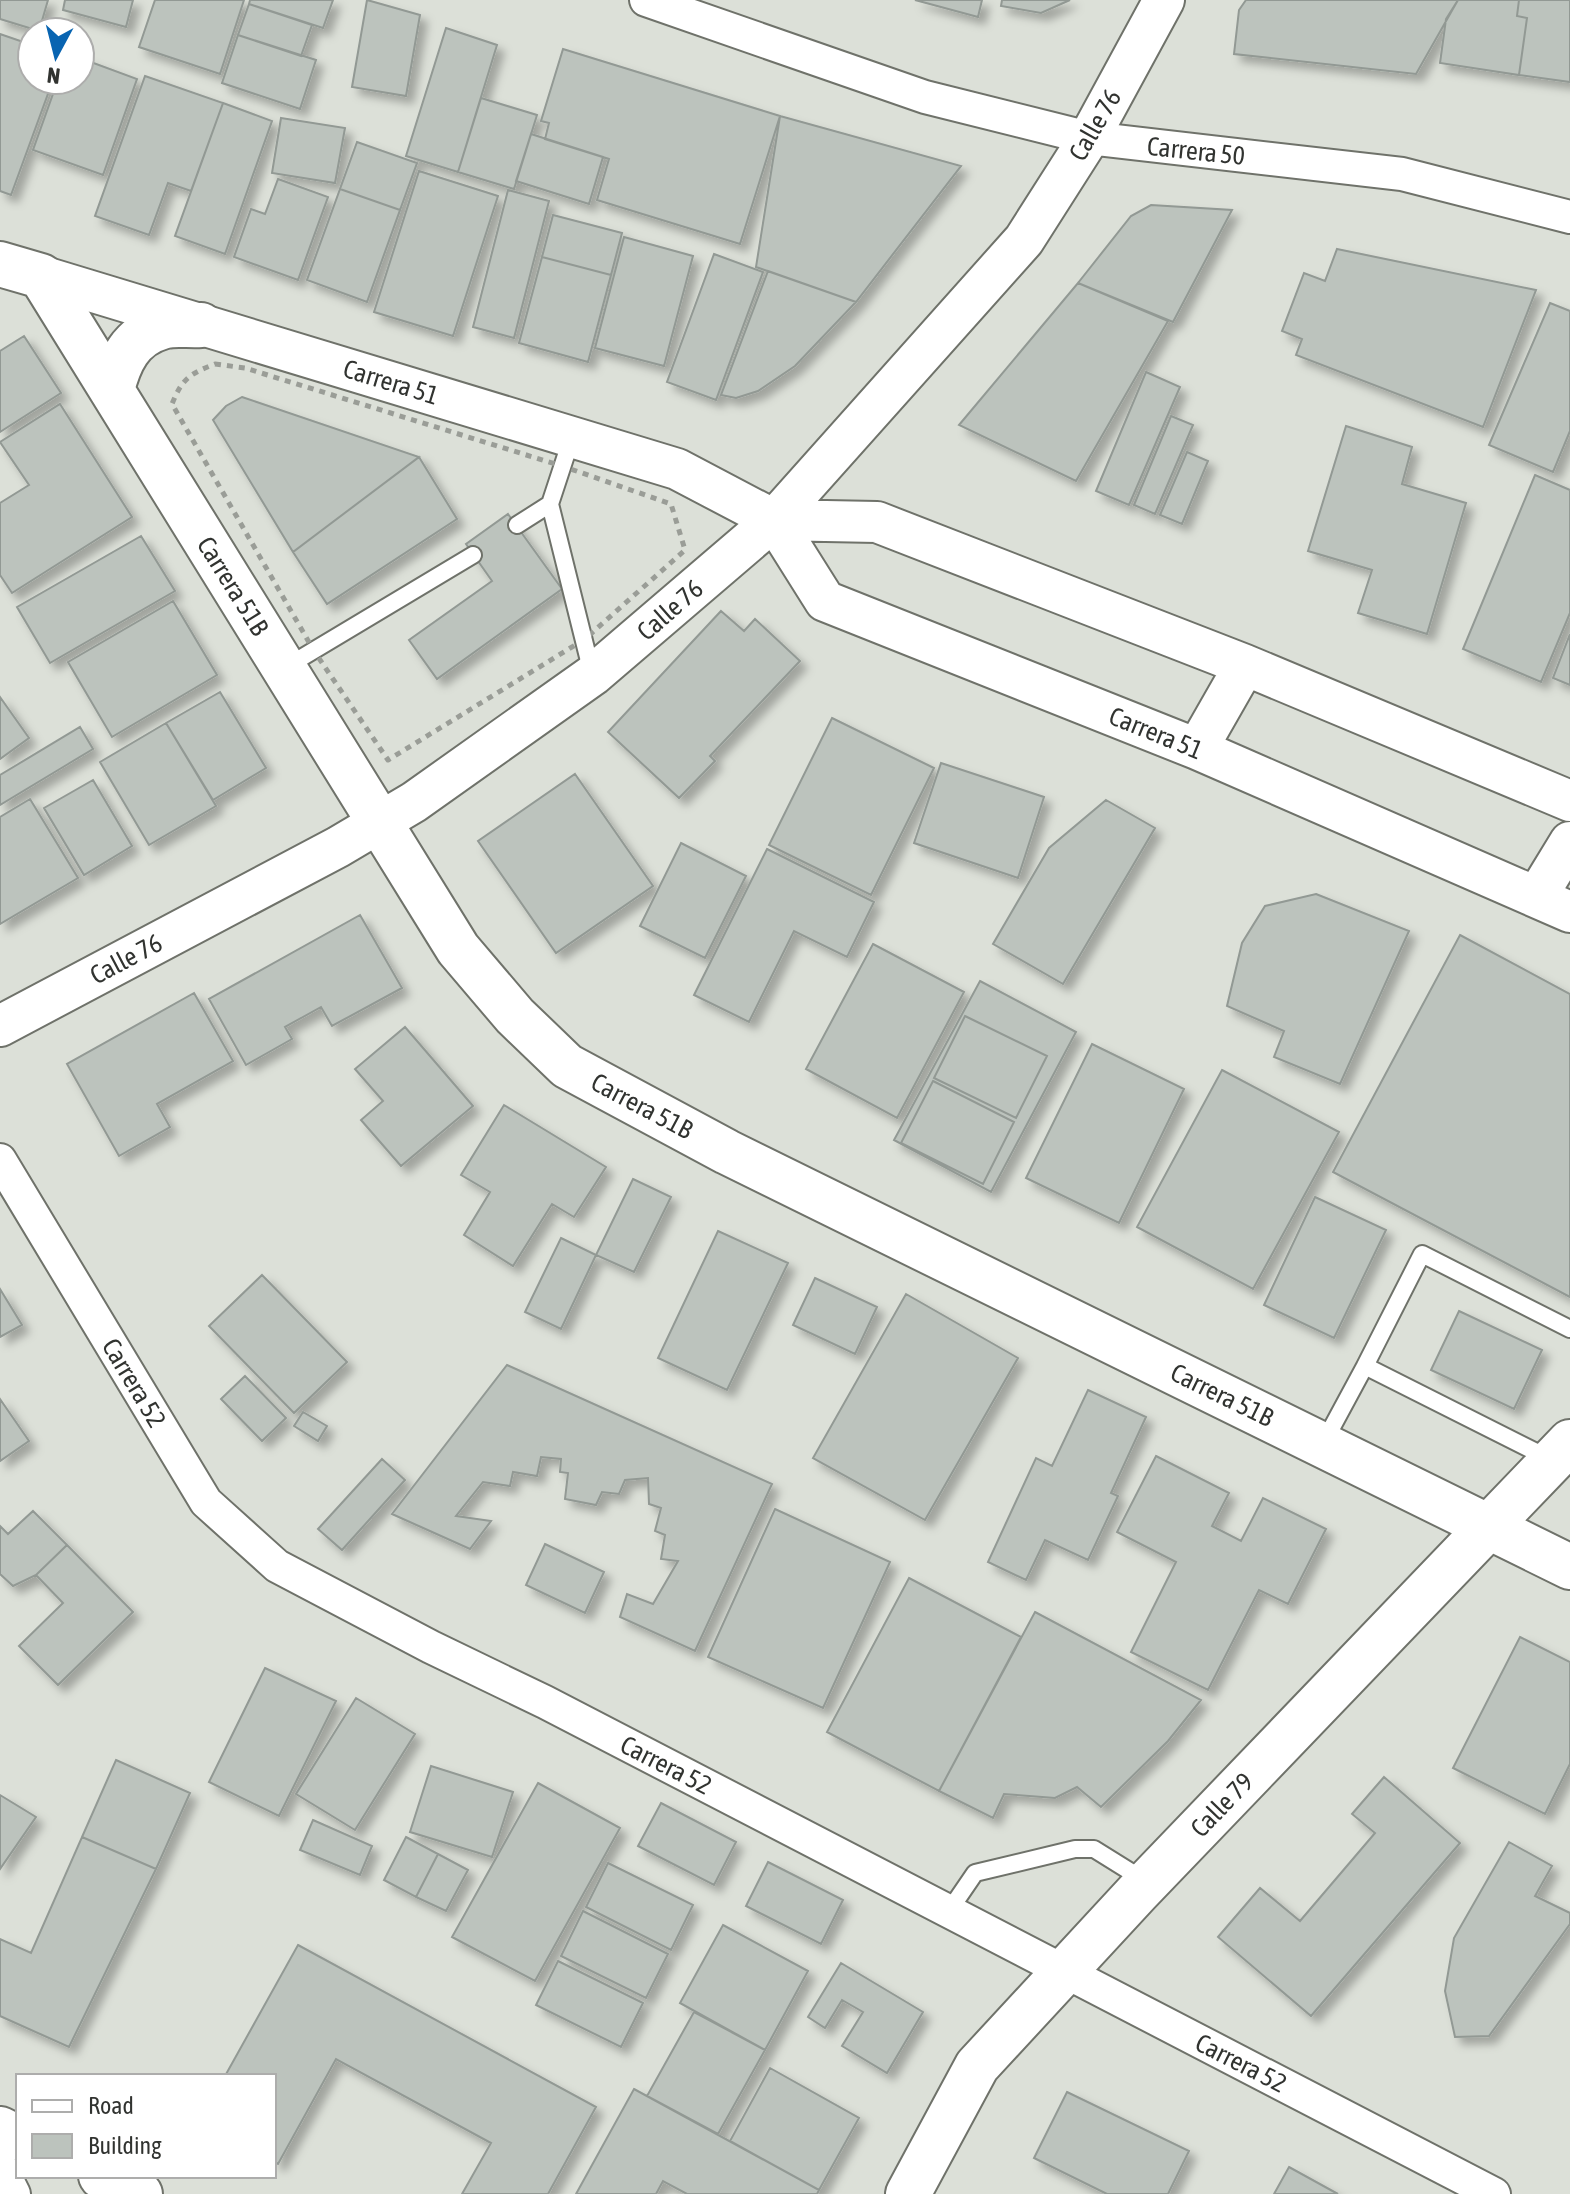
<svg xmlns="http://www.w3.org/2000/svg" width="1570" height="2194" font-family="'Asap Condensed',sans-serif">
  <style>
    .building { fill: #bcc3bd; stroke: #929994; stroke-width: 2; filter: url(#shadow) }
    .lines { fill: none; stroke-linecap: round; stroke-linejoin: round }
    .service-casing { stroke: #6f726a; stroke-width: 20 }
    .minor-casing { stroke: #6f726a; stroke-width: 36 }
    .tertiary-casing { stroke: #6f726a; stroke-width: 44 }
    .secondary-casing { stroke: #6f726a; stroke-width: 48 }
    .path { stroke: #9a9d97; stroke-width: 5; stroke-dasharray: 6 6; stroke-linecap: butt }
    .service { stroke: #fff; stroke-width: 16 }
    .minor { stroke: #fff; stroke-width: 32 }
    .tertiary { stroke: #fff; stroke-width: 40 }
    .secondary { stroke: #fff; stroke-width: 44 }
    .labels { text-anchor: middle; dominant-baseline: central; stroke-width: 6; stroke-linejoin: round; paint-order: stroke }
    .street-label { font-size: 26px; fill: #313330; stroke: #fff }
  </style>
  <defs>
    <filter id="shadow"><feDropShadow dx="7" dy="7" stdDeviation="4" flood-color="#0004"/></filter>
  </defs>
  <rect width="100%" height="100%" fill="#dce0d8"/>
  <path class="building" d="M0,0H48L39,31L0,19Z
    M65,0H133L126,27L63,10Z
    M155,0H244L220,74L139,47Z
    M250,0H333L323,28L249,4Z
    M367,0L420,15L406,96L352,87Z
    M915,0H982L978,17Z
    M1002,0H1070L1041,13L1001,6Z
    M1246,0H1458L1416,74L1234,54L1239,10Z
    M1458,0H1519L1517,16L1527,18L1519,75L1440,63L1446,19Z
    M1519,0H1570V82L1519,75L1527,18L1517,16Z
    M249,4L312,25L301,56L238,35Z
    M446,28L497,45L458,172L406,156Z
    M0,34L32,45V80H53L11,195L0,191Z
    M238,35L316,60L300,109L222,83Z
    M563,49L780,116L740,244L597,200L609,159L545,139L549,123L541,121Z
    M80,58L137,79L103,175L33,150L58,80H80Z
    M145,76L223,103L191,191L168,183L149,235L95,216Z
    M481,98L537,115L514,189L458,172Z
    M223,103L272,121L225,254L175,236Z
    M780,116L961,166L856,302L756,267Z
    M281,118L345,128L335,183L272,173Z
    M531,134L603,157L589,204L516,181Z
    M357,142L417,163L400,210L340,189Z
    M419,171L498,196L453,336L374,312Z
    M278,179L328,197L298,280L234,257L251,209L265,214Z
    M340,189L400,210L367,302L307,280Z
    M508,190L549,201L514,338L473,327Z
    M1151,205L1232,210L1173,322L1078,283L1131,216Z
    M553,215L622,233L611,275L542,257Z
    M624,237L693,256L664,366L595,348Z
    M1337,249L1536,290L1483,427L1296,355L1302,339L1282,331L1304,273L1325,281Z
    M714,254L763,272L716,400L667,382Z
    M542,257L611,275L588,362L519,343Z
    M768,271L856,302L795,366L758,391L736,398L721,395Z
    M1078,283L1168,321L1076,481L959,425Z
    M1550,303L1570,311V431L1553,472L1489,445Z
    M24,336L61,393L0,432V351Z
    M1146,372L1180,387L1129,505L1096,491Z
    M242,397L419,457L293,552L213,420L226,406Z
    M60,404L132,517L12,593L0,575V503L29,485L0,442Z
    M1171,416L1193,425L1155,514L1134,505Z
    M1346,426L1412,447L1402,484L1466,503L1427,634L1358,613L1372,570L1308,551Z
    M1187,452L1208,461L1182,524L1160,515Z
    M419,457L457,519L327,604L293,552Z
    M1535,475L1570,490V613L1541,682L1463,649Z
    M508,514L562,589L437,679L409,640L492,581L466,544Z
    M141,536L175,591L50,663L17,607Z
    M173,601L217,675L112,737L68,662Z
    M721,611L744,631L755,619L800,661L710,756L715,761L679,798L608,732Z
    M1570,634V685L1553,678Z
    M220,692L266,768L213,800L166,723Z
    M0,697L29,738L0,759Z
    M832,718L934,768L871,895L769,845Z
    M166,723L216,806L149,845L100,762Z
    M80,727L93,749L0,805V775Z
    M941,763L1044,797L1018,878L914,843Z
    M575,774L653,886L556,953L478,841Z
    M93,780L132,846L84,875L44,808Z
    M30,799L78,878L0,924V817Z
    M1106,800L1155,828L1063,984L993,944L1049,848Z
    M681,843L746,876L705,958L640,926Z
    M767,849L874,902L847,957L794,931L749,1022L694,995Z
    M1316,894L1409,931L1340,1084L1274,1057L1284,1031L1227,1006L1242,943L1265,906Z
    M360,915L402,988L332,1026L321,1007L285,1027L292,1039L246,1065L209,999Z
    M1460,935L1570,994V1297L1333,1172Z
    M873,944L964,992L897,1118L806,1069Z
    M980,981L1076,1032L991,1192L894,1140Z
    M194,993L233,1061L157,1104L170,1127L119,1156L67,1064Z
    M965,1016L1047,1056L1016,1118L934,1078Z
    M405,1027L473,1106L401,1166L361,1120L383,1101L355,1069Z
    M1092,1044L1184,1089L1119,1223L1026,1178Z
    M1222,1070L1339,1132L1253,1289L1137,1227Z
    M933,1081L1014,1122L983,1184L901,1143Z
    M504,1105L606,1167L574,1217L552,1204L513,1266L464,1235L490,1192L461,1175Z
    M633,1179L671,1197L634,1272L596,1255Z
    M1315,1197L1386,1230L1334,1338L1264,1305Z
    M718,1231L788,1263L727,1390L658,1358Z
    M561,1238L596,1255L561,1329L525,1312Z
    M262,1275L347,1362L294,1413L209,1326Z
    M815,1278L877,1307L855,1354L793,1325Z
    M0,1289L22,1325L0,1337Z
    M906,1294L1018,1358L925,1520L813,1458Z
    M1459,1311L1542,1350L1514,1409L1431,1370Z
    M507,1365L772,1484L695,1651L620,1617L627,1594L653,1604L678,1561L661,1559L665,1535L655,1531L661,1508L649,1504L648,1478L625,1480L619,1494L602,1492L596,1505L565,1499L568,1473L560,1472L561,1459L541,1457L537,1476L513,1472L510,1486L483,1482L456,1516L491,1521L470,1549L392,1514Z
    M245,1376L286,1418L262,1441L221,1399Z
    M1088,1390L1146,1417L1111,1493L1118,1496L1088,1560L1045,1540L1026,1580L988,1562L1036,1458L1052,1466Z
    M0,1399L29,1441L0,1461Z
    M303,1412L327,1426L318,1441L294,1426Z
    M1156,1456L1229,1493L1212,1526L1241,1541L1263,1498L1326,1529L1288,1604L1259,1590L1208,1690L1131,1652L1176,1562L1117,1532Z
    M382,1459L405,1480L342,1550L318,1529Z
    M775,1509L890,1562L823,1708L708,1657Z
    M33,1511L67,1545L36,1575L13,1586L0,1574V1526L8,1534Z
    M545,1544L604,1572L585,1613L526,1585Z
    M67,1545L133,1612L58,1685L19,1646L63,1603L36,1575Z
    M909,1578L1021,1637L939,1791L827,1732Z
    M1035,1612L1201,1700L1168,1741L1101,1807L1077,1787L1055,1798L1004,1794L993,1818L939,1791Z
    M1520,1637L1570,1662V1764L1545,1814L1453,1768Z
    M265,1668L336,1701L279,1816L209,1782Z
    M356,1698L415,1734L355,1830L296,1794Z
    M116,1760L190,1793L156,1869L82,1837Z
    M431,1766L513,1792L492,1857L410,1832Z
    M1384,1777L1460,1843L1311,2016L1218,1937L1260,1888L1300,1921L1375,1833L1352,1814Z
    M538,1783L620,1828L535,1981L452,1937Z
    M0,1795L36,1817L0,1869Z
    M661,1803L736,1842L714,1885L638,1846Z
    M313,1820L372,1846L360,1875L300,1850Z
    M82,1837L156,1869L69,2047L0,2016V1939L31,1953Z
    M406,1837L438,1854L416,1897L384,1880Z
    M1509,1842L1552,1866L1535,1896L1570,1913V1924L1489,2036L1455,2037L1445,1991L1454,1938Z
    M438,1854L468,1870L446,1911L416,1897Z
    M768,1862L843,1900L821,1944L746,1906Z
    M608,1863L693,1905L671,1950L586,1907Z
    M583,1911L668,1954L646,1998L561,1956Z
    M723,1925L808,1971L765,2050L680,2003Z
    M298,1945L596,2107L548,2194H462L491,2143L336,2059L278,2164L274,2162V2076H225Z
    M558,1961L643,2003L621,2047L536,2005Z
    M841,1963L923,2012L887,2073L842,2046L863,2012L842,2000L825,2028L808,2017Z
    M694,2012L765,2050L718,2134L647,2096Z
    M770,2068L859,2118L819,2190L730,2141Z
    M634,2089L819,2190L817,2194H687L663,2181L656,2194H576Z
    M1067,2092L1189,2151L1168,2194H1107L1034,2158Z
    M1289,2167L1338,2194H1274Z"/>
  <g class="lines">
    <g class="service-casing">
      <path id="service" d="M572,437L550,504L592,673
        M517,525L550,504
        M286,667L473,555
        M1324,1442L1365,1366
        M1550,1459L1365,1366L1422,1254L1570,1329
        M949,1911L975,1873L1075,1849H1094L1147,1882"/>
    </g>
    <g class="minor-casing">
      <path id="minor" d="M646,0L925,97L1089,138L1402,174L1570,217
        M0,1160L206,1502L277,1566L431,1647L545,1702L1494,2194
        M0,2166L14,2194"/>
    </g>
    <g class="tertiary-casing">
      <path id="tertiary" d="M41,276L677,469L774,520L877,522L1245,665L1570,801
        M774,520L825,601L1197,749L1570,912
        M1197,749L1245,665
        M1537,896L1570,842
        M0,1026L338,847L414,802L593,675L774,520L1024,240L1089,138L1164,0"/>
    </g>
    <g class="secondary-casing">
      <path id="secondary" d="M0,264L41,276L458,949L515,1016L567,1066L727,1152L1570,1567
        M112,390C119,362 130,336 162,327C173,323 189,326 201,325
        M0,2129L18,2138
        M101,2176L140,2194
        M908,2194L977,2066L1137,1893L1570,1442"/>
    </g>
    <path class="path" d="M215,364L245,368L562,466L671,504L685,550L585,639L388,760L314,651L172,404C182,379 189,374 215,364Z"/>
    <use href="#service" class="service"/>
    <use href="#minor" class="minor"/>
    <use href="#tertiary" class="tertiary"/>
    <use href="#secondary" class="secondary"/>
  </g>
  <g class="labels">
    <g class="street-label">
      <text transform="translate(1095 125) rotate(-60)">Calle 76</text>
      <text transform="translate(1196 151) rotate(6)">Carrera 50</text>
      <text transform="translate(391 382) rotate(17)">Carrera 51</text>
      <text transform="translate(233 586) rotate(58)">Carrera 51B</text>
      <text transform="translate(670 610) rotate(-41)">Calle 76</text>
      <text transform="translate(1156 733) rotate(22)">Carrera 51</text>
      <text transform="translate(126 959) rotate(-28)">Calle 76</text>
      <text transform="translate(642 1106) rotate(28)">Carrera 51B</text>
      <text transform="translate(134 1383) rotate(59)">Carrera 52</text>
      <text transform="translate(1222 1395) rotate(26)">Carrera 51B</text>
      <text transform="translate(666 1765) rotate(27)">Carrera 52</text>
      <text transform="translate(1222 1805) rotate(-46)">Calle 79</text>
      <text transform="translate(1241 2063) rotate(27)">Carrera 52</text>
    </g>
  </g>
  <rect x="16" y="2074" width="260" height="104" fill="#ffffff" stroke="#adadac" stroke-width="2"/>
  <rect x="32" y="2100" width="40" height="12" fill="#ffffff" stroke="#adadac" stroke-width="2"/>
  <text x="88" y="2114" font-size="24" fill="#313330">Road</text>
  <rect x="32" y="2134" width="40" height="24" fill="#bcc3bd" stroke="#adadac" stroke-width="2"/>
  <text x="88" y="2154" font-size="24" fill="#313330">Building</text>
  <g transform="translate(56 56) rotate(187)"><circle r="38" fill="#ffffff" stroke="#adadac" stroke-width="2"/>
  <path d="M0-6L14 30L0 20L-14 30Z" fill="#0864b1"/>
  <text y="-12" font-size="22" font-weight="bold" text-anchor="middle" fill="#313330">N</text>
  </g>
</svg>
